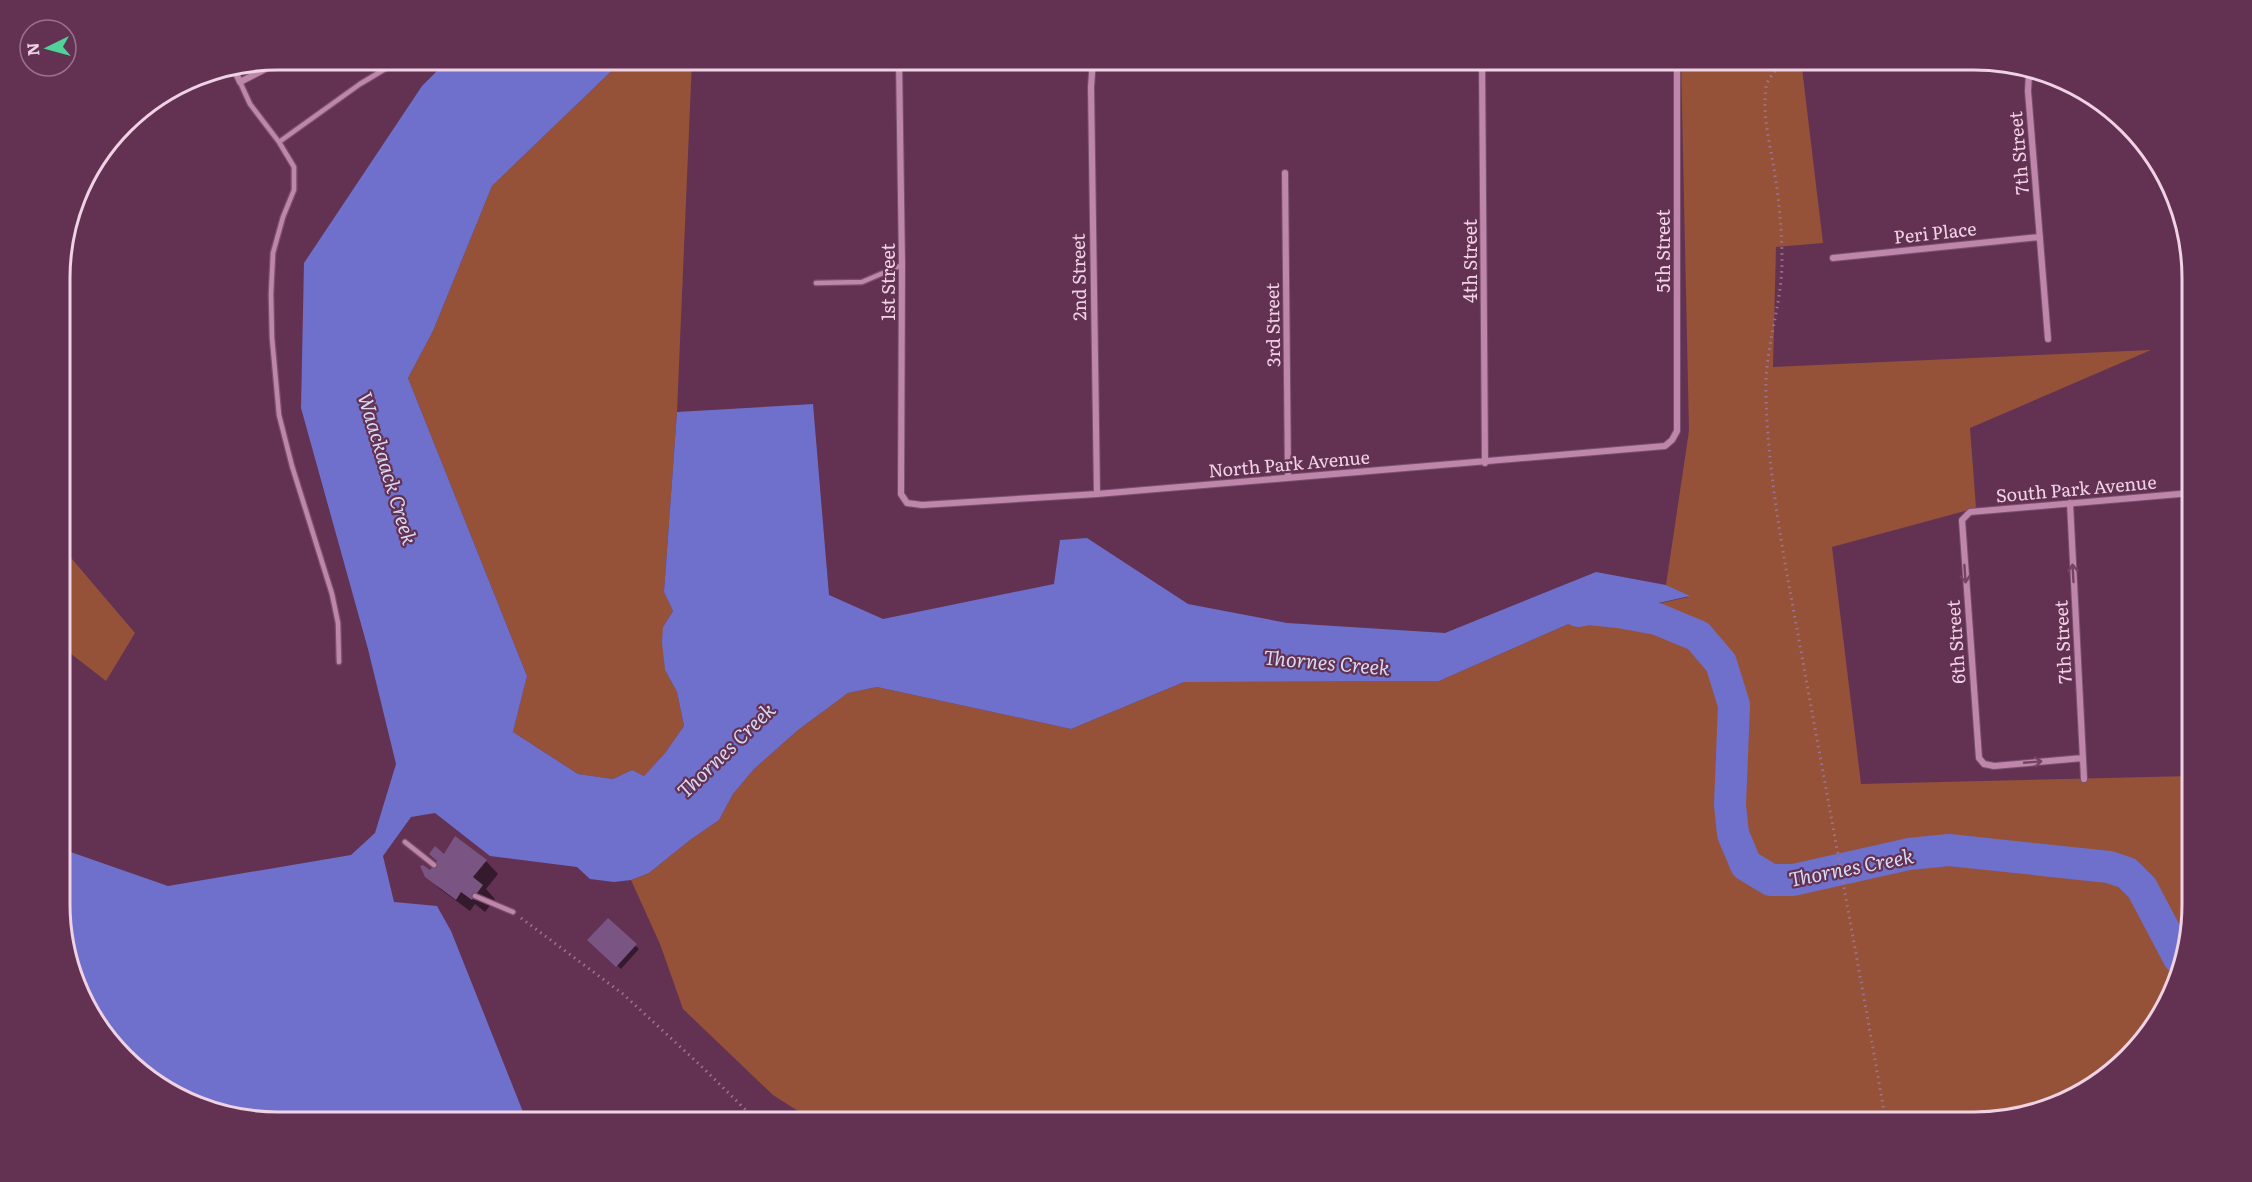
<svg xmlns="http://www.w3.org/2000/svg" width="2252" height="1182" font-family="Literata,serif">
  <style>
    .green { fill: #955239 }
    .water { fill: #6f70cc }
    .shadow { fill: #0007 }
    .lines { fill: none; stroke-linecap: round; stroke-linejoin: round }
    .river { stroke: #6f70cc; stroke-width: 32 }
    .building { fill: #7a5482 }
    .lane-casing { stroke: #79506c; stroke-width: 7 }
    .street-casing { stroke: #79506c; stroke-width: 8 }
    .path { stroke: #9d748f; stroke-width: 3; stroke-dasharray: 1.5 4.5; stroke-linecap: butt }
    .lane { stroke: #be86aa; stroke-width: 4.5 }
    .street { stroke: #be86aa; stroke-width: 6 }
    .oneway { stroke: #754364 }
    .labels { text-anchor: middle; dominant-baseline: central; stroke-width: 4.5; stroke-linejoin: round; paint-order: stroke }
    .street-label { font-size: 18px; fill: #f0d2e5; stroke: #633253 }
    .water-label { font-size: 20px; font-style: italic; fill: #d7d9f2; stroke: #633253 }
    .rim { fill: none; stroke: #f0d2e5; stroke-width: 3 }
  </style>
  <rect width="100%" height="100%" fill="#633253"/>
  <path class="green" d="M623,60H692L677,412L664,592L673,611L663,627L665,670L677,692L684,726L665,753L644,776L632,770L613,779L578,774L513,732L527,676L408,378L433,331L492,186Z
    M1681,60H1801L1823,243L1776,247L1773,367L2151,350L1970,428L1976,508L1832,547L1861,784L2192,776V904L2169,1000L2095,1085L1987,1122H815L773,1095L683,1009L660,944L631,880L649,873L690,840L719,820L733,794L754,769L798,730L848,693L877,687L1071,729L1184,682L1439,681L1573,622L1689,597L1666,585L1689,431Z
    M61,553L72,559L135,633L106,681L61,646Z"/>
  <path class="water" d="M448,60H623L492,186L433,331L408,378L527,676L513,732L578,774L613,779L632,770L644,776L665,753L684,726L677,692L665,670L662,642L663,627L673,611L664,592L677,412L813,404L829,595L883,619L1054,584L1060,540L1087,538L1188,604L1287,623L1445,633L1596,572L1666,585L1690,596L1573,622L1439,681L1184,682L1071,729L877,687L848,693L798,730L754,769L733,794L719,820L690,840L649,873L631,880L614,882L590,879L577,867L490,856L435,813L411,817L383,856L394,902L437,906L451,931L527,1122H279L182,1099L105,1036L62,932V849L168,886L351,855L375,833L396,764L368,649L301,408L304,263L422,86Z"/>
  <path class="shadow" d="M445,856L486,861L498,874L486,889L495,899L485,912L475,904L470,911L440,889L427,876Z
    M608,920L639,949L621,969L590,940Z"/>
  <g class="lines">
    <path class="river" d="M1578,611L1589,609L1619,612L1657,619L1698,636L1721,663L1734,705L1730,805L1733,834L1746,865L1771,880H1793L1909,854L1949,850L2109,867L2127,873L2142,888L2179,958"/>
  </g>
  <path class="building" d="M455,836L487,860L473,877L483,885L472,900L461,892L456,900L425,877L420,866L423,865L430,870L437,861L429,854L435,846L444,854Z
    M608,918L637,944L616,967L587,940Z"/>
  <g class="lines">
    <g class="lane-casing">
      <path id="lane" d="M240,82L250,104L279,142L294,167V190L283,217L273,253L271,294L272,338L279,415L292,466L332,594L338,623L339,662
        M279,142L360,84L400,60
        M816,283L862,282L902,265
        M405,842L434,865
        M475,896L513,912"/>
    </g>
    <g class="street-casing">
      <path id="street" d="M899,60L902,265L901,494L907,503L922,505L1097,494L1665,446L1672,440L1677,431V60
        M1093,60L1091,87L1097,494
        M1482,60L1485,463
        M234,69L240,82L283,60
        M2029,73L2028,91L2048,339
        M1285,173L1288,478
        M1833,258L2040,237
        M2070,503L2084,779
        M2083,758L1994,766L1984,764L1979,758L1962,520L1970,512L2191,493"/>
    </g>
    <path class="path" d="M1780,60C1778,71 1767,77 1766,88C1762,114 1770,144 1774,169C1779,199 1782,230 1782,261C1782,306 1764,349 1766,395C1768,488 1790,587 1806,679C1833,827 1860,974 1886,1122
      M521,918L623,994L700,1065L758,1122"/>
    <use href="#lane" class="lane"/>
    <use href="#street" class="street"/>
  </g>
  <defs><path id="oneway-shaft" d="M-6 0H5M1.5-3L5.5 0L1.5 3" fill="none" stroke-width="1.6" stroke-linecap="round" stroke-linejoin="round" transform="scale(1.5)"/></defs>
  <g class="oneway">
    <use href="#oneway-shaft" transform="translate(2073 573) rotate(-93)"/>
    <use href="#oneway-shaft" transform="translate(1965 574) rotate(86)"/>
    <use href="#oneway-shaft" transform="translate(2033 762) rotate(-5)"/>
  </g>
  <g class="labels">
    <g class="street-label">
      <text transform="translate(2018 153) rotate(-95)">7th Street</text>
      <text transform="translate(1935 232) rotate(-6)">Peri Place</text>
      <text transform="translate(1662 251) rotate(-90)">5th Street</text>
      <text transform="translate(1469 261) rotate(-90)">4th Street</text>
      <text transform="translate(1078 277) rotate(-91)">2nd Street</text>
      <text transform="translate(887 282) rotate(-90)">1st Street</text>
      <text transform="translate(1272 325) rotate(-91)">3rd Street</text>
      <text transform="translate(1289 463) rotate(-5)">North Park Avenue</text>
      <text transform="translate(2076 488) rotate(-5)">South Park Avenue</text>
      <text transform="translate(1955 642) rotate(-94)">6th Street</text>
      <text transform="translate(2062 642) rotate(-93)">7th Street</text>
    </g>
    <g class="water-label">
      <text transform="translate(389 468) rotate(73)">Waackaack Creek</text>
      <text transform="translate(1327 661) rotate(5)">Thornes Creek</text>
      <text transform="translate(725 749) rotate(-44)">Thornes Creek</text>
      <text transform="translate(1851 866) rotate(-11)">Thornes Creek</text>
    </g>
  </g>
  <path d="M0 0H2252V1182H0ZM278 70H1974A208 208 0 0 1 2182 278V904A208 208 0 0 1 1974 1112H278A208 208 0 0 1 70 904V278A208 208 0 0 1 278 70Z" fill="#633253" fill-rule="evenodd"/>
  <path class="rim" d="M278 70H1974A208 208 0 0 1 2182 278V904A208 208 0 0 1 1974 1112H278A208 208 0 0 1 70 904V278A208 208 0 0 1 278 70Z"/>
  <g transform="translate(48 48) rotate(265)"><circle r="28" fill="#633253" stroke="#9b728d" stroke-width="1.5"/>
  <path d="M0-4.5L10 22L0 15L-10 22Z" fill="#50d398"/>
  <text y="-9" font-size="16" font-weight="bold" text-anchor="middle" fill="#f0d2e5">N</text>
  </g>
</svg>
